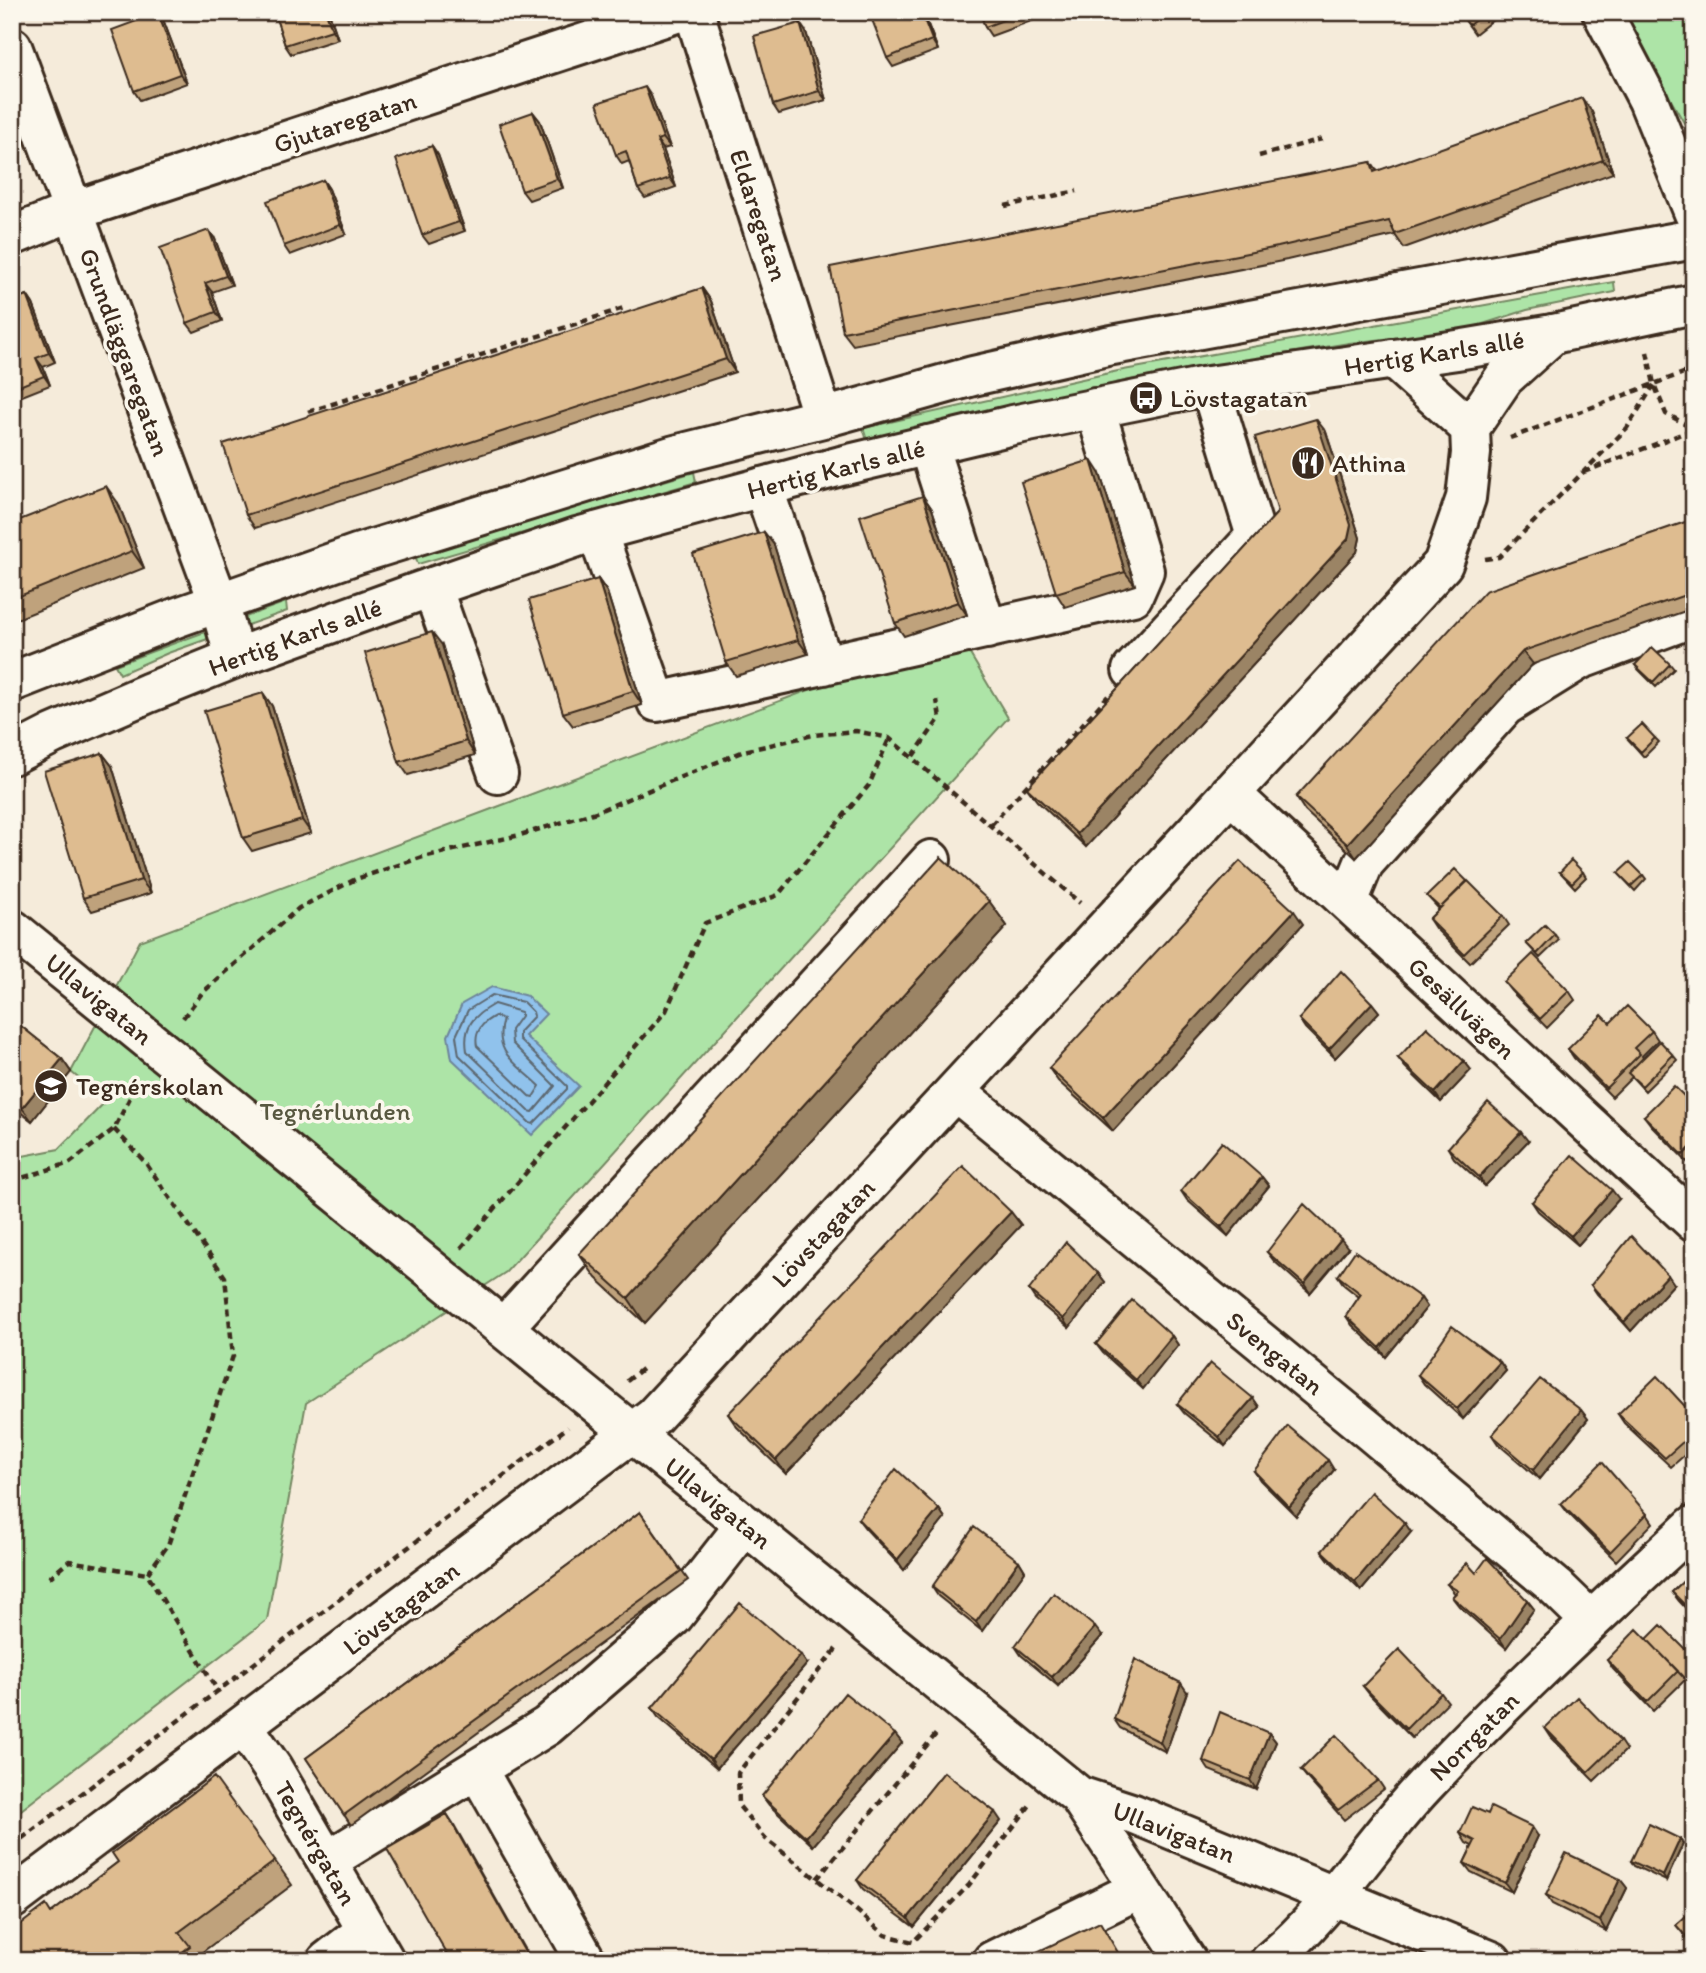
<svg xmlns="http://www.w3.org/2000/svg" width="1706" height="1973" font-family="Itim,sans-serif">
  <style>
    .green { fill: #ade4a7; stroke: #748762; stroke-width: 2 }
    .water { fill: #90c2ec; stroke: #6e859a; stroke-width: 2 }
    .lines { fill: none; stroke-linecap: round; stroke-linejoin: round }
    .shore { stroke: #5d6770; stroke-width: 2 }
    .minor-casing { stroke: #3b2a1e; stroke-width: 44 }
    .major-casing { stroke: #3b2a1e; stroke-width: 44 }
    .path { stroke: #3b2a1e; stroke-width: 4.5; stroke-dasharray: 7 5; stroke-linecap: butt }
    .minor { stroke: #fbf7ec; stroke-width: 38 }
    .major { stroke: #fbf7ec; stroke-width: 38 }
    .wall { fill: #bfa27c; stroke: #3b2a1e; stroke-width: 2 }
    .shaded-wall { fill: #9b8465; stroke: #3b2a1e; stroke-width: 2 }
    .building { fill: #debc90; stroke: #3b2a1e; stroke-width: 2 }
    .labels { text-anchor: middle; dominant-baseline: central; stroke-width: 7; stroke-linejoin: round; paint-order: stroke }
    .street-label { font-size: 26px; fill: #3b2a1e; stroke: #fbf7ec }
    .poi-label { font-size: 26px; fill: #3b2a1e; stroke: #fbf7ec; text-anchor: start }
    .park-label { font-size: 26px; fill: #585840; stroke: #fbf7ec }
  </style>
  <rect width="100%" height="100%" fill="#f5ebda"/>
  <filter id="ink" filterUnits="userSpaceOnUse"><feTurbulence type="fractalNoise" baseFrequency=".0143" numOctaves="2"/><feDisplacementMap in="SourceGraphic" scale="14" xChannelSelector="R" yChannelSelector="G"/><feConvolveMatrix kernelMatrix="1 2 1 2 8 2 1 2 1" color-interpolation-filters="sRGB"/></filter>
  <g filter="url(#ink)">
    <path class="green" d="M1626,12H1694V140L1624,19Z
      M1614,282L1615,292L1527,310L1464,330L1349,343L1134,379L867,440L863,428L1118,371Z
      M694,472L696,482L418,564L415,555Z
      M286,602L287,611L168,653L120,674L115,665Z
      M958,634L1008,718L506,1272L306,1403L267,1620L12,1817V1158L59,1149L106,1101L71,1072L140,941Z"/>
    <path class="water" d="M492,987L527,996L546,1014L525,1036L579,1086L532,1135L452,1059L448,1036L462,1004Z"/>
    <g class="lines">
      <path class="shore" d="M492,995L523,1002L533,1012L534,1016L519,1032V1039L567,1086V1089L533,1124L530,1123L459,1055L456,1036L468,1010Z
        M494,1004L521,1012V1016L511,1030L512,1043L555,1086L533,1112L529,1111L467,1051C463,1026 473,1016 494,1004Z
        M495,1016L503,1019C492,1054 518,1064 540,1086L533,1097L529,1096L477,1046C474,1032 483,1022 495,1016Z"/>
      <g class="minor-casing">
        <path id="minor" d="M694,12L823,418
          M1602,12L1648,100L1694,213
          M12,47L219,603L235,658
          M12,236L73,211L679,12
          M1393,359L1470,428
          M928,445L987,629
          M763,487L824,665
          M597,532L657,702L1133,596L1144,571L1095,408
          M432,587L498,774
          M1132,670L1256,536L1210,386
          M1230,793L1694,1222
          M1348,902L1364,863L1505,706L1579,660L1694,617
          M12,929L1079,1796L1134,1814L1492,1961
          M955,1091L1371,1432L1556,1587L1591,1621
          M503,1328L931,860
          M244,1727L273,1769L385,1961
          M477,1769L586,1961
          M1079,1796L1187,1961
          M327,1861L547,1726L673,1617L745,1525
          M12,1899L654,1416L1443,564L1466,498L1471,453L1470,428L1504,378L1553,334
          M327,1961L367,1930
          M992,1961L1139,1889
          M1270,1961C1331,1911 1371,1842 1425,1785C1510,1695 1603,1610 1694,1525"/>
      </g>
      <g class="major-casing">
        <path id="major" d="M12,682L178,617L357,554L675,455L823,418L973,376L1107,346L1694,239
          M12,755L53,734L148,693L235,658L412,594L577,537L841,466L1013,425L1202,387L1457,350L1553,334L1694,304"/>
      </g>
      <path class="path" d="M1259,156L1322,139
        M1005,206L1077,191
        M1647,352L1654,384L1666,414L1694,428
        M308,412L627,307
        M1510,438L1694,369
        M1584,472L1694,429
        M1485,559L1499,557L1627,428L1654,385
        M913,756L940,718L937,700
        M991,825L1108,696
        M183,1018L202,993L299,908L356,879L423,857L520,835L596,812L744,751L813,735L856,731L889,738L1080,903
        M114,1129L145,1162L225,1277L233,1356L168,1545L147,1574L219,1693
        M12,1181L70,1163L114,1129L138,1082
        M461,1248L666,1011L705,923L778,895L869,785L889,739
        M627,1381L642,1369
        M49,1578L69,1561L147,1574
        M836,1649L738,1773L739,1806L766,1839L856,1910L885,1935L913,1942L969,1885L1030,1805
        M12,1846L568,1427
        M817,1879L936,1734"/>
      <use href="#minor" class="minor"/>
      <use href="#major" class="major"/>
    </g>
    <path class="wall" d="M274,12H329L338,39L291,54L285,45Z
      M923,12L938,50L893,67L887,58Z
      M980,12H1035L1037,19L991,36L985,27Z
      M1459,12H1503L1475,34Z
      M158,13L164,22L187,83L140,100L134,91Z
      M806,32L826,100L779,114L773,105Z
      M651,96L670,147L663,149L676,187L645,198L638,189L629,161L622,164L616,155Z
      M533,112L540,121L563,188L529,200L522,191Z
      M1592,112L1613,173L1404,248L1395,235L1287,260L853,345L843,332L1371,162L1377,171Z
      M432,146L438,155L465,231L429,244L422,235Z
      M323,180L329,189L346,234L290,255L284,246Z
      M215,239L232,285L212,292L222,321L194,332L187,323Z
      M702,288L711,301L735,372L255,528L246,515Z
      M27,295L33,304L55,362L43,367L50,385L12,400V300Z
      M1326,432L1360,538L1357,552L1086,847L1037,801L1027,788L1278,512Z
      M1100,474L1135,585L1065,607L1056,593Z
      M923,496L932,509L967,615L904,636L895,623Z
      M118,503L144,568L12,621V523Z
      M1694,519V608L1533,664L1356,858L1305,811L1296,797Z
      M764,532L774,545L808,654L736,676L726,662Z
      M598,579L607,592L642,705L573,726L563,713Z
      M442,645L475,755L408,775L399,762Z
      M1670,664L1674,669L1656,687L1638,669L1635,665Z
      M263,693L272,706L311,833L252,851L243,838Z
      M1627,738H1655L1659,742L1644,757Z
      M102,753L112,766L151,893L92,911L83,898Z
      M1560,872H1583L1586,877L1575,888Z
      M1618,873L1643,875L1646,879L1635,891Z
      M1427,896L1503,916L1509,925L1470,963L1435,928L1429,919L1439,909Z
      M989,901L1007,926L645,1323L596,1278L579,1254Z
      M1303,924L1113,1131L1058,1081L1049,1068Z
      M1555,935L1559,940L1540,958L1526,943Z
      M1504,982L1569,991L1575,1000L1547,1028L1511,991Z
      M1372,1003L1379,1012L1335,1058L1305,1028L1299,1019Z
      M12,1019L62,1059L71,1072L32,1121L12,1106Z
      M1610,1023L1652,1031L1658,1040L1642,1056L1643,1058L1673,1055L1677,1060L1645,1091L1632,1077L1612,1097L1574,1058L1568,1049Z
      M1398,1058L1464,1061L1471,1070L1441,1102L1405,1067Z
      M1694,1106V1160L1689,1164L1651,1125L1644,1116Z
      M1528,1141L1485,1186L1454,1158L1448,1148Z
      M1262,1177L1269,1186L1228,1236L1187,1200L1181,1191Z
      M1619,1199L1578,1245L1538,1211L1532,1202Z
      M1011,1212L1021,1225L786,1474L737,1427L728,1414Z
      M1348,1248L1310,1293L1274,1261L1267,1252Z
      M1098,1273L1105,1282L1069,1328L1035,1299L1029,1290Z
      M1338,1276L1421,1298L1427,1307L1386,1357L1352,1325L1346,1316L1359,1297L1344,1285Z
      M1674,1284L1631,1331L1597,1294L1591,1285Z
      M1172,1336L1178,1345L1143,1389L1103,1353L1096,1344Z
      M1500,1362L1506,1371L1463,1419L1424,1384L1418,1375Z
      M1253,1398L1259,1407L1225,1446L1184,1413L1177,1404Z
      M1581,1410L1588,1419L1539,1479L1498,1444L1492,1435Z
      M1618,1414L1694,1416V1447L1671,1467L1624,1423Z
      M1334,1470L1296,1516L1260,1480L1254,1471Z
      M1561,1504L1647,1514L1653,1523L1616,1561L1568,1513Z
      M939,1509L945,1518L904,1570L865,1528L858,1519Z
      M640,1512L688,1580L351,1825L306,1758Z
      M1411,1532L1361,1591L1329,1560L1322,1551Z
      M1019,1561L1025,1571L982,1631L938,1596L932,1587Z
      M1694,1571V1617L1679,1601L1672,1592Z
      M1476,1573L1527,1600L1534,1609L1506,1648L1459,1606L1452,1597L1455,1594L1447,1584Z
      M1102,1636L1058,1686L1021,1655L1015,1646Z
      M1647,1639L1694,1658V1679L1689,1684L1685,1680L1653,1711L1613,1669L1607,1660Z
      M807,1664L717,1768L658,1717L652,1708Z
      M1363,1686L1441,1693L1448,1702L1412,1738L1370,1695Z
      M1187,1692L1166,1752L1120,1728L1114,1719Z
      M1545,1728L1620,1741L1626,1750L1594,1781L1551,1737Z
      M1269,1733L1276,1742L1256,1789L1209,1770L1203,1761Z
      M895,1734L902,1743L813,1846L769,1805L762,1796Z
      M1301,1770L1378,1780L1384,1789L1344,1820L1308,1779Z
      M1001,1821L914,1927L863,1889L857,1880Z
      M1460,1833L1538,1836L1512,1892L1471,1872L1464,1863L1472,1846L1466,1843Z
      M1680,1839L1683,1844L1666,1881L1634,1866L1631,1861Z
      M275,1861L292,1885L197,1956L200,1961H12L51,1913L118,1862Z
      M1620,1879L1627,1888L1606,1931L1552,1904L1546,1895Z
      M1694,1909V1947L1676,1925Z"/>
    <path class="shaded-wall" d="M326,12H329L338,39L332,30Z
      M921,12H923L938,50L932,40Z
      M158,13L164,22L187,83L180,74Z
      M800,23L806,32L826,100L819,91Z
      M645,87L651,96L670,147L663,138Z
      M1582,98L1592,112L1613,173L1603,160Z
      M533,112L540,121L563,188L557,179Z
      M657,140L663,149L676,187L670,178Z
      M432,146L438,155L465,231L459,222Z
      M323,180L329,189L346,234L340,225Z
      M209,230L215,239L232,285L226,276Z
      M205,283L212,292L222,321L216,312Z
      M702,288L711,301L735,372L726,359Z
      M27,295L33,304L55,362L49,353Z
      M36,358L43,367L50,385L44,376Z
      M1316,419L1326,432L1360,538L1357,552L1086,847L1077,834L1348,539Z
      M1091,460L1100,474L1135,585L1125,572Z
      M106,486L118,503L144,568L132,551Z
      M923,496L932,509L967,615L958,602Z
      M764,532L774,545L808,654L798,640Z
      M598,579L607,592L642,705L633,691Z
      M432,632L442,645L475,755L466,741Z
      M1523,651L1533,664L1356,858L1347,844Z
      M263,693L272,706L311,833L302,820Z
      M102,753L112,766L151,893L141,880Z
      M989,901L1007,926L645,1323L628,1298Z
      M1294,911L1303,924L1113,1131L1103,1118Z
      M1372,1003L1379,1012L1335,1058L1329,1049Z
      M62,1059L71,1072L32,1121L22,1108Z
      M1464,1061L1471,1070L1441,1102L1435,1093Z
      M1521,1132L1528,1141L1485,1186L1479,1177Z
      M1262,1177L1269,1186L1228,1236L1221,1227Z
      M1612,1190L1619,1199L1578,1245L1571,1236Z
      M1011,1212L1021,1225L786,1474L776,1460Z
      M1341,1239L1348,1248L1310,1293L1304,1284Z
      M1098,1273L1105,1282L1069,1328L1063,1319Z
      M1668,1275L1674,1284L1631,1331L1624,1322Z
      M1421,1298L1427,1307L1386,1357L1380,1348Z
      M1172,1336L1178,1345L1143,1389L1136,1380Z
      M1500,1362L1506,1371L1463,1419L1457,1409Z
      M1253,1398L1259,1407L1225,1446L1219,1437Z
      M1581,1410L1588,1419L1539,1479L1533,1470Z
      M1328,1460L1334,1470L1296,1516L1289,1507Z
      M939,1509L945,1518L904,1570L897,1560Z
      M1405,1523L1411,1532L1361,1591L1355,1582Z
      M1019,1561L1025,1571L982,1631L976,1622Z
      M1527,1600L1534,1609L1506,1648L1500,1639Z
      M1095,1627L1102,1636L1058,1686L1052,1677Z
      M801,1655L807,1664L717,1768L711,1759Z
      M1181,1683L1187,1692L1166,1752L1160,1742Z
      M1269,1733L1276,1742L1256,1789L1250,1780Z
      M895,1734L902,1743L813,1846L806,1837Z
      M995,1812L1001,1821L914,1927L908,1918Z
      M447,1814L453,1823L531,1961H530Z
      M1532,1827L1538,1836L1512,1892L1505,1883Z
      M1680,1839L1683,1844L1666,1881L1663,1876Z
      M1620,1879L1627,1888L1606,1931L1600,1921Z"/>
    <path class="building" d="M274,12H326L332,30L285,45Z
      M869,12H921L932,40L887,58Z
      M980,12H1024L985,27Z
      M1459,12H1485L1469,25Z
      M158,13L180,74L134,91L112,30Z
      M800,23L819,91L773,105L754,36Z
      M645,87L663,138L657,140L670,178L638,189L626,151L616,155L597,103Z
      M1582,98L1603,160L1395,234L1389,221L1278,247L843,332L830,267L1371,162L1374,172Z
      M533,112L557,179L522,191L499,124Z
      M432,146L459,222L422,235L396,159Z
      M323,180L340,225L284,246L267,201Z
      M209,230L226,276L205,283L216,312L187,323L160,248Z
      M702,288L726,359L246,515L223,444Z
      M27,295L49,353L36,358L44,376L12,389V300Z
      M1316,419L1351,525L1348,539L1077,834L1027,788L1278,512L1255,437Z
      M1091,460L1125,572L1056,593L1021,482Z
      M106,486L132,551L12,599V523Z
      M923,496L958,602L895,623L860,516Z
      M1694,519V592L1523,651L1347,844L1296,797L1485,591Z
      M764,532L798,640L726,662L693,554Z
      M598,579L633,691L563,713L529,600Z
      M432,632L466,741L399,762L365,653Z
      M1652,647L1670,664L1653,682L1635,665Z
      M263,693L302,820L243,838L204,711Z
      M1642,724L1655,738L1641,752L1627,738Z
      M102,753L141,880L83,898L44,771Z
      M941,857L989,901L628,1298L579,1254Z
      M1571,860L1583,872L1572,883L1560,872Z
      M1240,861L1294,911L1103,1118L1049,1068Z
      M1630,862L1643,875L1631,886L1618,873Z
      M1455,869L1467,881L1440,908L1427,896Z
      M1468,881L1503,916L1464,954L1429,919Z
      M1545,925L1555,935L1537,954L1526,943Z
      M1533,954L1569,991L1540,1019L1504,982Z
      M1341,971L1372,1003L1329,1049L1299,1019Z
      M1627,1006L1652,1031L1634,1048L1640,1054L1606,1088L1568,1049L1602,1015L1610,1023Z
      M12,1019L62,1059L22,1108L12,1100Z
      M1427,1027L1464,1061L1435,1093L1398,1058Z
      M1660,1041L1673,1055L1642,1086L1628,1073Z
      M1674,1086L1694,1106V1144L1683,1155L1644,1116Z
      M1488,1102L1521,1132L1479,1177L1448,1148Z
      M1222,1142L1262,1177L1221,1227L1181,1191Z
      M1572,1155L1612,1190L1571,1236L1532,1202Z
      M963,1166L1011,1212L776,1460L728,1414Z
      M1304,1204L1341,1239L1304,1284L1267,1252Z
      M1631,1236L1668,1275L1624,1322L1591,1285Z
      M1066,1242L1098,1273L1063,1319L1029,1290Z
      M1355,1251L1421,1298L1380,1348L1346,1316L1361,1294L1338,1276Z
      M1132,1300L1172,1336L1136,1380L1096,1344Z
      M1452,1326L1500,1362L1457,1409L1418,1375Z
      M1210,1363L1253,1398L1219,1437L1177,1404Z
      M1657,1376L1694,1416V1432L1665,1458L1618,1414Z
      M1540,1379L1581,1410L1533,1470L1492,1435Z
      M1288,1426L1328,1460L1289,1507L1254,1471Z
      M1602,1462L1647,1514L1610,1552L1561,1504Z
      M896,1469L939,1509L897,1560L858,1519Z
      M1371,1492L1405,1523L1355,1582L1322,1551Z
      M640,1512L681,1571L344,1815L306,1758Z
      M974,1527L1019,1561L976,1622L932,1587Z
      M1487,1558L1527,1600L1500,1639L1452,1597L1458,1591L1447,1584L1467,1563L1476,1573Z
      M1694,1571V1614L1672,1592Z
      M1054,1593L1095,1627L1052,1677L1015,1646Z
      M740,1603L801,1655L711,1759L652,1708Z
      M1661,1625L1694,1658V1671L1685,1679L1647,1639Z
      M1637,1629L1678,1671L1647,1702L1607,1660Z
      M1399,1649L1441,1693L1406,1729L1363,1686Z
      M1135,1659L1181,1683L1160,1742L1114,1719Z
      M845,1693L895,1734L806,1837L762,1796Z
      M1577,1697L1620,1741L1588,1772L1545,1728Z
      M1220,1712L1269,1733L1250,1780L1203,1761Z
      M1336,1735L1378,1780L1338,1810L1301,1770Z
      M944,1772L995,1812L908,1918L857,1880Z
      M214,1777L275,1861L179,1932L190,1946L171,1961H121L116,1954L108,1961H12V1931L46,1905L51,1913L118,1862L112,1853Z
      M1472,1807L1488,1814L1491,1807L1532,1827L1505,1883L1464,1863L1475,1841L1460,1833Z
      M447,1814L530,1961H451L387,1849Z
      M1649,1824L1680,1839L1663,1876L1631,1861Z
      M1566,1853L1620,1879L1600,1921L1546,1895Z
      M1694,1909V1945L1676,1925Z
      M1100,1922L1123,1961H1018Z"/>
  </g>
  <defs>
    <g id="bus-disc" transform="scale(1.75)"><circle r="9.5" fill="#3b2a1e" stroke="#fbf7ec"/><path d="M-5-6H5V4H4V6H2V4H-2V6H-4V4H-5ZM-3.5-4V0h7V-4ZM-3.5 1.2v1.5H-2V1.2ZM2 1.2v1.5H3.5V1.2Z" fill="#fff"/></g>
    <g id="restaurant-disc" transform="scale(1.75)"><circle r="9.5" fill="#3b2a1e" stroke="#fbf7ec"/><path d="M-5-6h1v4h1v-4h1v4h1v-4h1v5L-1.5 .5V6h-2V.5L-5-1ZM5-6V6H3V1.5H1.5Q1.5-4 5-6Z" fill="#fff"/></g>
    <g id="school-disc" transform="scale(1.75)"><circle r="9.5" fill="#3b2a1e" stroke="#fbf7ec"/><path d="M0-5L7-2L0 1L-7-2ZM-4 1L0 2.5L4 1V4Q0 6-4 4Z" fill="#fff"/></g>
  </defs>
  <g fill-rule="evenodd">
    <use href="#bus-disc" x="1146" y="398"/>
    <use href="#restaurant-disc" x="1308" y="463"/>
    <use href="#school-disc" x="51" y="1086"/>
  </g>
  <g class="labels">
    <g class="street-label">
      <text transform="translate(345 122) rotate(-18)">Gjutaregatan</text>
      <text transform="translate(759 215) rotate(72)">Eldaregatan</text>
      <text transform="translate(125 352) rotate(70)">Grundläggaregatan</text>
      <text transform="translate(1434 353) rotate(-9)">Hertig Karls allé</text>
      <text transform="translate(836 469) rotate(-14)">Hertig Karls allé</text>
      <text transform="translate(295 637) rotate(-20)">Hertig Karls allé</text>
      <text transform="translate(99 999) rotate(39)">Ullavigatan</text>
      <text transform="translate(1462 1008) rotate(43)">Gesällvägen</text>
      <text transform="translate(823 1233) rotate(-47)">Lövstagatan</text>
      <text transform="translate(1275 1353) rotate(39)">Svengatan</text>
      <text transform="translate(718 1503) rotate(39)">Ullavigatan</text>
      <text transform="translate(401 1608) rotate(-37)">Lövstagatan</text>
      <text transform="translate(1474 1736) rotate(-45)">Norrgatan</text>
      <text transform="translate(1174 1832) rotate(21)">Ullavigatan</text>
      <text transform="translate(316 1843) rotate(60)">Tegnérgatan</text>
    </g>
    <g class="poi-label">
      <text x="1170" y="398">Lövstagatan</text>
      <text x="1332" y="463">Athina</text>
      <text x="76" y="1086">Tegnérskolan</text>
    </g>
    <g class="park-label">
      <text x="335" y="1111">Tegnérlunden</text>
    </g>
  </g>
  <rect width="1706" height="1973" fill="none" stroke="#fbf7ec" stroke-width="42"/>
  <rect x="21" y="21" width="1664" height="1931" fill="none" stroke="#3b2a1e" stroke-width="2.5" filter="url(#ink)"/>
</svg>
